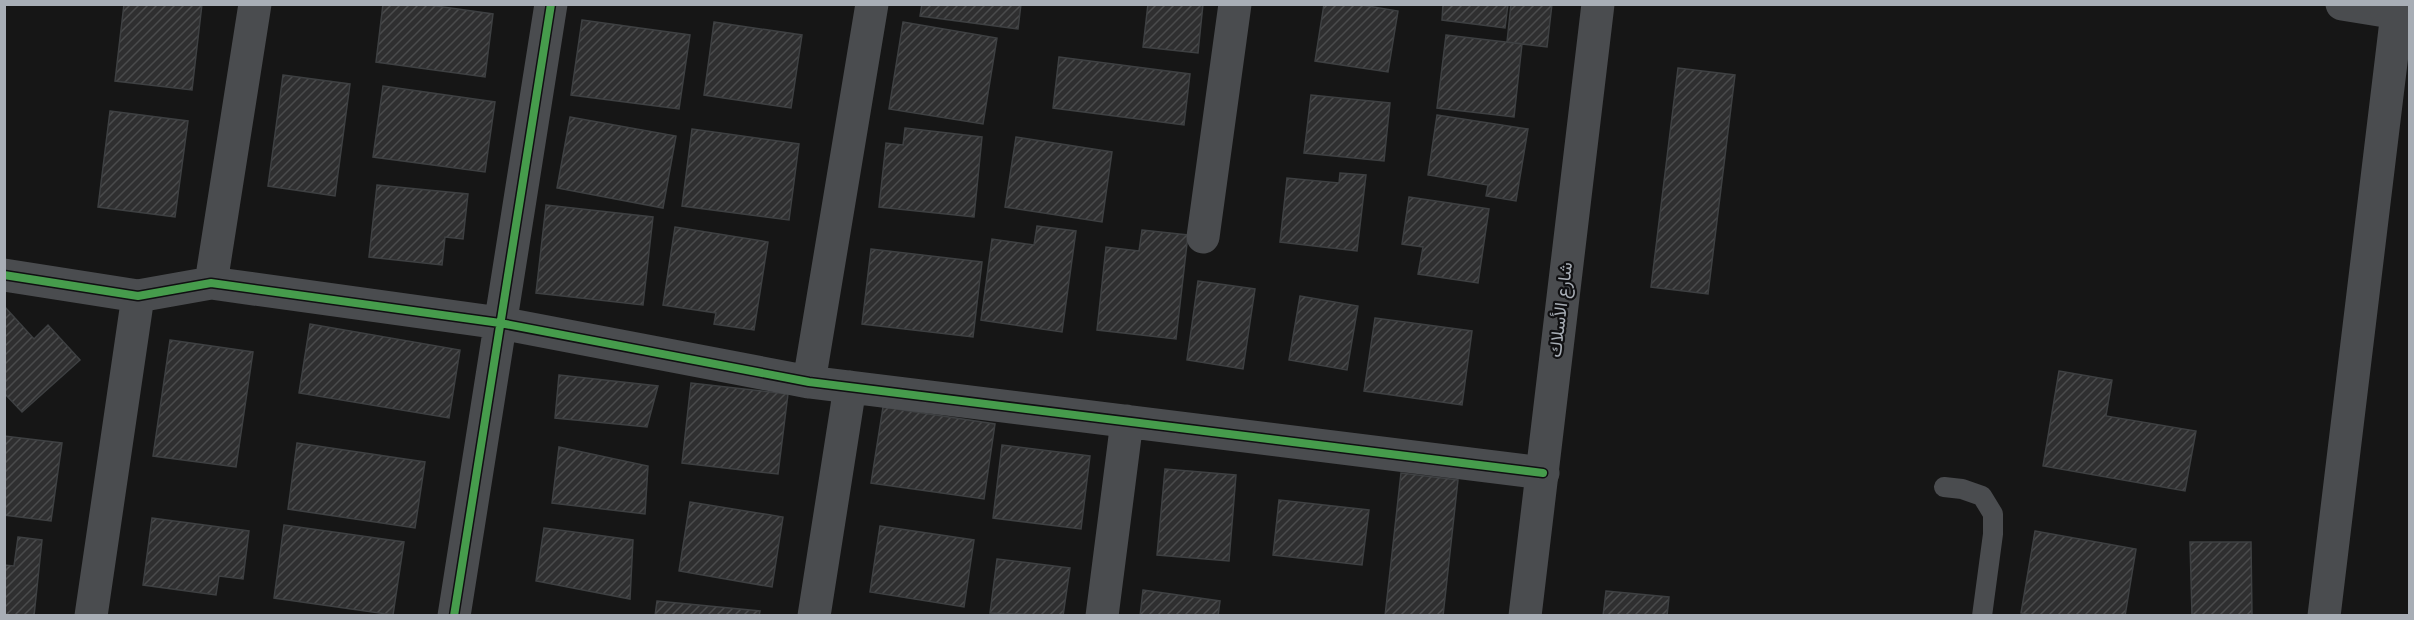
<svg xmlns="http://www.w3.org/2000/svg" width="2414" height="620" font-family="Overpass,Vazirmatn,sans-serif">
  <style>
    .building { fill: url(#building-hatch); stroke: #3e4042; stroke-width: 1.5 }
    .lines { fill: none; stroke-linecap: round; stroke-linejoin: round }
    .service { stroke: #4a4c4f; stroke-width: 20 }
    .minor { stroke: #4a4c4f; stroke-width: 33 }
    .tertiary { stroke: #4a4c4f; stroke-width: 33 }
    .cycleway-casing { stroke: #101012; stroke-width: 11 }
    .cycleway { stroke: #469c4c; stroke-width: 8 }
    .labels { text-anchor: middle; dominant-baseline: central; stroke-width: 4.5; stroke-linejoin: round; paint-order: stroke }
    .street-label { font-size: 18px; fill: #a8aeb6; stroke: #101012 }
  </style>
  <defs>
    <pattern id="building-hatch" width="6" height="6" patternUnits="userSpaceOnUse" patternTransform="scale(1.5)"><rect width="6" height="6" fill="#2f2f30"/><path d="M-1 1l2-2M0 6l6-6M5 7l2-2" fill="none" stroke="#4a4b4c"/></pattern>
  </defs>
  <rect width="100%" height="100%" fill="#161616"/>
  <path class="building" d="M124,4H202L192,90L115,81Z
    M383,4H422L493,14L485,77L376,62Z
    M922,4H1021L1018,29L920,16Z
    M1148,4H1203L1198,53L1143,47Z
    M1324,4H1356L1398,11L1388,72L1315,61Z
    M1443,4H1508L1505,28L1442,20Z
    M1511,4H1552L1547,47L1507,42Z
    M582,20L690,35L679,109L571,95Z
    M714,22L802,35L791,108L704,95Z
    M903,22L997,38L983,124L889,109Z
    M1446,35L1522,44L1514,117L1437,108Z
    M1059,57L1190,74L1184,125L1053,108Z
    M1678,68L1735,75L1708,294L1651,287Z
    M283,75L350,84L335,196L268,186Z
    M383,86L495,102L485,172L373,157Z
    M1311,95L1390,103L1384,161L1304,153Z
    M110,111L188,121L175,217L98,207Z
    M1437,115L1528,129L1516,201L1486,196L1488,185L1428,175Z
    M570,117L676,136L663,208L557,188Z
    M905,128L982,137L974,217L879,207L886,143L903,145Z
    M692,129L799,144L789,220L682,206Z
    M1016,137L1112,152L1102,222L1005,207Z
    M1340,173L1366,175L1357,251L1280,242L1287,178L1339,183Z
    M377,185L468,194L463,239L445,237L442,265L369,257Z
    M1409,197L1489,209L1478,283L1418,274L1423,247L1402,244Z
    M546,205L653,217L643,305L536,293Z
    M1037,226L1076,231L1062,332L981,320L992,239L1034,245Z
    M675,227L768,242L754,330L714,324L716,313L663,305Z
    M1142,230L1188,235L1176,339L1097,330L1106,247L1139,251Z
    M871,249L982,262L973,337L862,324Z
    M1198,281L1255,289L1243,369L1187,360Z
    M1300,296L1358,306L1347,370L1289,360Z
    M4,306L34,339L48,325L80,360L22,412L4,393Z
    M1375,318L1472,331L1462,405L1364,391Z
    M310,324L460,350L449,418L299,393Z
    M170,340L253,352L236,467L153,456Z
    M2059,371L2112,380L2106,416L2196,431L2185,491L2043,466Z
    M559,375L658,386L647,427L555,418Z
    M691,383L788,394L778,474L682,463Z
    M883,407L995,424L984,499L871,483Z
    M4,436L62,443L51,521L4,515Z
    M297,443L425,462L415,528L288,509Z
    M1002,445L1090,456L1081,529L993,518Z
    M559,447L648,466L645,514L552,503Z
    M1165,469L1236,475L1229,561L1157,555Z
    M1401,473L1458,480L1443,616H1385Z
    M1279,500L1369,510L1362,565L1273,555Z
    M690,502L783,517L772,587L679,571Z
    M152,518L249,531L243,579L219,576L216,595L143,585Z
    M284,525L404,542L393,615L274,598Z
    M880,526L974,540L964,607L870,592Z
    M544,528L633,540L630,599L536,581Z
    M2035,531L2136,549L2125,616H2037L2021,613Z
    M18,537L42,540L34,616H4V565L14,566Z
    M2190,542H2251L2252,616H2192Z
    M997,559L1070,568L1063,616L990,613Z
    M1143,590L1220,601L1218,616H1140Z
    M1606,591L1669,597L1667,616H1603Z
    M657,601L760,611L759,616H655Z"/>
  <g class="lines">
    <path class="service" d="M1944,487L1962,489L1982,496L1993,514V534L1982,616"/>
    <path class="minor" d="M2342,4L2410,15
      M1203,237L1235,4
      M4,275L138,296L211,283L500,323L809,382L1543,473
      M211,283L255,4
      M809,382L872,4
      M91,616L138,296
      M454,616L551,4
      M814,616L850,387
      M1102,616L1127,421
      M2324,616L2397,13"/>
    <path class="tertiary" d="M1525,616L1598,4"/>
    <g class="cycleway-casing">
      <path id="cycleway" d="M4,275L138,296L211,283L500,323L809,382L1543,473
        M454,616L551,4"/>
    </g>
    <use href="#cycleway" class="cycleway"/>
  </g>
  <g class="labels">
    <g class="street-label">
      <text transform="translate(1562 310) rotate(-83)">شارع الأسلاك</text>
    </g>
  </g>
  <rect width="2414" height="620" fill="none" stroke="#a8aeb6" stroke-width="12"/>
</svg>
